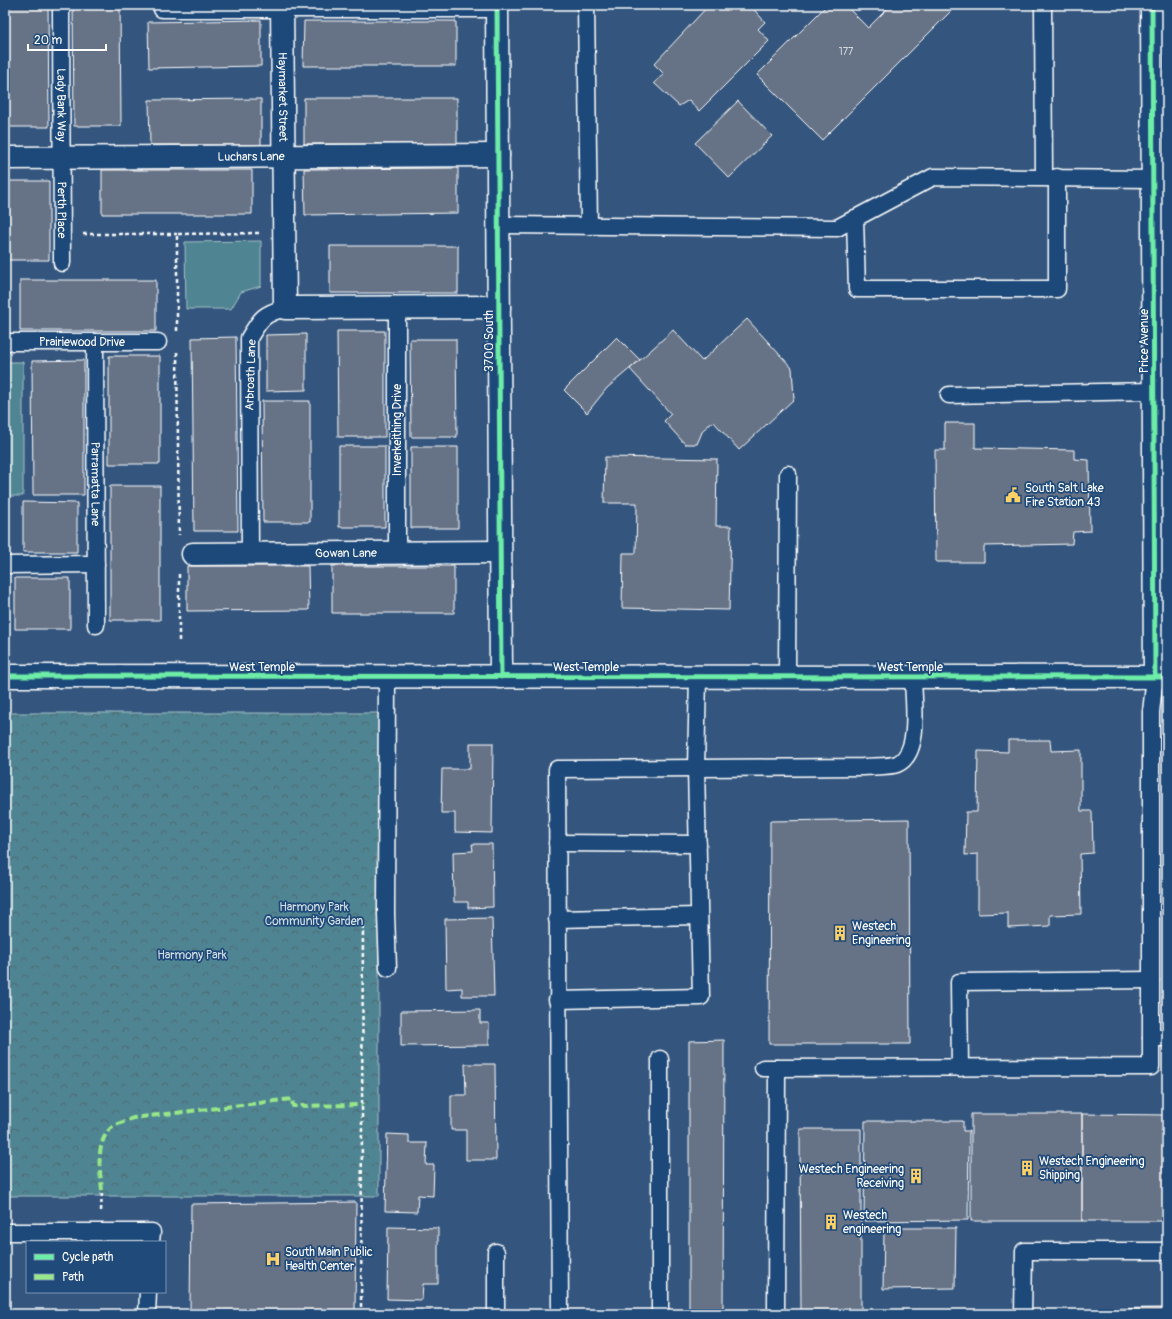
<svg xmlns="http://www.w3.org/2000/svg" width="1172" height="1319" font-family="Pangolin,sans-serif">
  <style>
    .green { fill: #4f8492; stroke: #a7c2c8 }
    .park { fill: url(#park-crowns); stroke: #a7c2c8 }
    .building { fill: #667286; stroke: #fff }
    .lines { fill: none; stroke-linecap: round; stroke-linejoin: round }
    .service-casing { stroke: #fff; stroke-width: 19 }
    .minor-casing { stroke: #fff; stroke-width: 25 }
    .tertiary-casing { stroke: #fff; stroke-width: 25 }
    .path { stroke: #fff; stroke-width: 2.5; stroke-dasharray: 4 3; stroke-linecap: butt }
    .service { stroke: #1f4a7a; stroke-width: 16 }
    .minor { stroke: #1f4a7a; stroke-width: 22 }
    .tertiary { stroke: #1f4a7a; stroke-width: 22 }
    .quiet { stroke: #98e88a; stroke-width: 4; stroke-dasharray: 8 4; stroke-linecap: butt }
    .cycleway-casing { stroke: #1f4a7a; stroke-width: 8 }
    .cycleway { stroke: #6deda7; stroke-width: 5 }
    .labels { text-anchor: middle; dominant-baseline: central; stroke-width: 3.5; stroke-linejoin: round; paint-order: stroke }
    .number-label { font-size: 10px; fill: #d9dce1 }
    .street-label { font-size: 12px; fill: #fff; stroke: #1f4a7a }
    .poi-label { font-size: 12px; fill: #fff; stroke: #1f4a7a; text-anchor: start }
    .park-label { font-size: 12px; fill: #d3e0e4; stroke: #1f4a7a }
  </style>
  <defs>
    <pattern id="park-crowns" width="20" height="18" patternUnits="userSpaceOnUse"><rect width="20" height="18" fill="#4f8492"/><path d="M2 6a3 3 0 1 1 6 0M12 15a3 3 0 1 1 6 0" fill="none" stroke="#4e6b72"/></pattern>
  </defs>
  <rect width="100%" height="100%" fill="#34567e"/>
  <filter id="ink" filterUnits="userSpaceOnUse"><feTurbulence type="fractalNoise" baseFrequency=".025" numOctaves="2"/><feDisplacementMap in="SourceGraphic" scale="8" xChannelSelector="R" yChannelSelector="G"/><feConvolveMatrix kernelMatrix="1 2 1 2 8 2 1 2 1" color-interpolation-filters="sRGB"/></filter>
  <g filter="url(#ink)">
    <path class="green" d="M261,241V286L241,292L231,309H186L185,242Z
      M5,362H23V496H5Z"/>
    <path class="park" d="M5,713H379V1196H5Z"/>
    <path class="building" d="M5,5H48L49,127H5Z
      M73,5H120L121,126H74Z
      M709,5H750L765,22L758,29L769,41L699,111L689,100L679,106L654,83L664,74L654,64Z
      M827,5H845L868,28L891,5H957L822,140L757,75Z
      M261,20V66L149,68L148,22Z
      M304,21H456V66H303Z
      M304,98H457V144H304Z
      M261,99V145H150L149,100Z
      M738,101L772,136L729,178L695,143Z
      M458,168V213L305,215L304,169Z
      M102,170H252V214H102Z
      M5,181H49V260H5Z
      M330,246H458V293H330Z
      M20,280H156V331H20Z
      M747,319L792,368L794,399L739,450L713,421L703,430L697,444H685L664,421L671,414L630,369L673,330L702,361Z
      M337,331H385V437H338Z
      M306,334V390L266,391V335Z
      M236,337L238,531H194L192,338Z
      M617,337L640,360L607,388L587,413L564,390Z
      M410,339H456L457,437H411Z
      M109,356H160V464H109Z
      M84,360V495H33L32,361Z
      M262,401H310V522H263Z
      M945,423H975V448L1074,450V459L1089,460L1090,531L1073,532L1072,544L984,546V562H936L935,450H945Z
      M339,446H385V527H339Z
      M411,447H458V528H411Z
      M605,457L717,459L716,526H731L729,610L622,608L623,553H636L637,503H604Z
      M110,486H160V620H110Z
      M23,502L77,503V552H23Z
      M187,566H308L309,610L187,611Z
      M332,566H454V613H332Z
      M15,578H70V629H15Z
      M1008,740H1050L1051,751L1081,750V811H1092L1093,853L1080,854L1081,914L1050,915V926L1008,928V913L978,914V854L965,855L966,812H977L978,751L1008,752Z
      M470,743H493L492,833L455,832V813H441L442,769H470Z
      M909,819L910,1044H769L770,821Z
      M472,844H492L493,907L468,908V902H454L453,852L473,851Z
      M492,918L494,996H462V988L446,989L445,919Z
      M480,1010V1023H489V1045L401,1046V1011Z
      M724,1040L723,1314H689V1041Z
      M465,1064H495L496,1160H466V1130H451V1095H466Z
      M971,1114H1082V1221H971Z
      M1082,1114L1167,1115V1221H1082Z
      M865,1121H963V1131H969L968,1220L864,1221Z
      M800,1129H861V1314H801Z
      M387,1134L409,1135V1143H427L426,1165H434L433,1196L418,1195L417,1212L385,1211Z
      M356,1202L355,1314H190L191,1204Z
      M388,1227L438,1228V1284H423L422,1300L387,1299Z
      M884,1228H956L955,1288L883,1289Z
      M1167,1308V1314H1091V1309Z
      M388,1311H431V1314H388Z"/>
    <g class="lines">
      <g class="service-casing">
        <g id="service">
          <path id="s1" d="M61,5L62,263"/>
          <path d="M586,5L589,226"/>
          <path d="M1043,5L1044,177"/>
          <path d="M162,9H497"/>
          <path d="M855,218L857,289H1057V177"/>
          <path d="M498,225L837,228L933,177L1153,179"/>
          <path d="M397,308V553"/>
          <path id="s2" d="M5,342H158"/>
          <path id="s3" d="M95,342L96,625"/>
          <path d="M949,395L1154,391"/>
          <path d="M250,553L249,338C261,318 263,314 285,308"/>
          <path d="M5,565L96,564"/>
          <path d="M387,677L386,914L388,968"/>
          <path d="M787,677L788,474"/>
          <path d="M557,843L698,844"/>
          <path d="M557,919L699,916"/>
          <path d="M557,1000L701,997L696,767L698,677"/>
          <path d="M1151,1038H1167"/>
          <path d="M660,1059V1314"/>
          <path d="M763,1068L1151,1067V712L1155,677"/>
          <path d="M960,1068L959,982L1151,980"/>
          <path d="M5,1232H152L151,1242"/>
          <path d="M147,1314L148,1292"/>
          <path d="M496,1314V1252"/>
          <path d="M560,1314L557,769L863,767C872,766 890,767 897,764C922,753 913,699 913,677"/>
          <path d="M776,1314L777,1068"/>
          <path d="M1023,1314L1024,1251H1167"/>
        </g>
      </g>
      <g class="minor-casing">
        <g id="minor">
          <path id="s4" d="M282,5L285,308L499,307"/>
          <path d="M497,5L501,677"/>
          <path d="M1152,5L1155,677"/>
          <path id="s5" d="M5,158L498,155"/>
          <path id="s6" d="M193,554L500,552"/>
        </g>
      </g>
      <g class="tertiary-casing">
        <path id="tertiary" d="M5,676L1167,677"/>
      </g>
      <path class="path" d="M83,234H177
        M177,331V234L260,233
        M177,352L179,535
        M179,574V643
        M101,1211L102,1190
        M361,1314L363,925"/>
      <use href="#service" class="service"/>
      <use href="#minor" class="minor"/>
      <use href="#tertiary" class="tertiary"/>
      <path class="quiet" d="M102,1190C100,1170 95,1145 110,1129C115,1124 126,1121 133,1118L292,1099L293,1106L362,1105"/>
      <g class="cycleway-casing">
        <path id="cycleway" d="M497,5L501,677
          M1152,5L1155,677
          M5,676L1167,677"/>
      </g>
      <use href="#cycleway" class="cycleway"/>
    </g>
  </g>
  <defs>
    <g id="civic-bare" transform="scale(1.2)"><path d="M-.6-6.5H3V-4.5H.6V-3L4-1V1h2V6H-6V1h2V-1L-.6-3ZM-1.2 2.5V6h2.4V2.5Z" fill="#ffd166" stroke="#1f4a7a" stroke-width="2.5" paint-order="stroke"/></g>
    <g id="building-bare" transform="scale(1.2)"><path d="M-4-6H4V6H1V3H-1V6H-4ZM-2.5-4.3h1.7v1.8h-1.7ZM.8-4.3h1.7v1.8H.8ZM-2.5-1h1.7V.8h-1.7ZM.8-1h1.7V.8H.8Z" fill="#ffd166" stroke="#1f4a7a" stroke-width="2.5" paint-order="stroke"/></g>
    <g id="hospital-bare" transform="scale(1.2)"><path d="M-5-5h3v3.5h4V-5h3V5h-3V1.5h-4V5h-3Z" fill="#ffd166" stroke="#1f4a7a" stroke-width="2.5" paint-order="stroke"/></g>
  </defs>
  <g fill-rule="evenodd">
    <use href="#civic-bare" x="1013" y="495"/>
    <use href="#building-bare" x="840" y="933"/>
    <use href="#building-bare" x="1027" y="1168"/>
    <use href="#building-bare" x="916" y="1176"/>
    <use href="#building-bare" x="831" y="1222"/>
    <use href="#hospital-bare" x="273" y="1259"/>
  </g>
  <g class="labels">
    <g class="number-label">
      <text x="846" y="52">177</text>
    </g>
    <g class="street-label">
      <text stroke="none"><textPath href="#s4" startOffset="92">Haymarket Street</textPath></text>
      <text stroke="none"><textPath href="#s1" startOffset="100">Lady Bank Way</textPath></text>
      <text stroke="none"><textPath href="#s5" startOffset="246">Luchars Lane</textPath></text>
      <text stroke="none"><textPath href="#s1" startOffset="205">Perth Place</textPath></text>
      <text transform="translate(489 341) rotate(-90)">3700 South</text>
      <text transform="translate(1144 341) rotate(-90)">Price Avenue</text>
      <text stroke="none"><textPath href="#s2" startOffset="77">Prairiewood Drive</textPath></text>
      <text transform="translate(251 375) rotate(-88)">Arbroath Lane</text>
      <text transform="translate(397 430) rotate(-90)">Inverkeithing Drive</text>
      <text stroke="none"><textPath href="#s3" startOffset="142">Parramatta Lane</textPath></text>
      <text stroke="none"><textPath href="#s6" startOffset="153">Gowan Lane</textPath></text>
      <text x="262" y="667">West Temple</text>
      <text x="586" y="667">West Temple</text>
      <text x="910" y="667">West Temple</text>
    </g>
    <g class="poi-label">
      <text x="1025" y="488">South Salt Lake<tspan x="1025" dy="14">Fire Station 43</tspan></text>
      <text x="852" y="926">Westech<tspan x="852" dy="14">Engineering</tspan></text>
      <text x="1039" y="1161">Westech Engineering<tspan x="1039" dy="14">Shipping</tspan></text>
      <text x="904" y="1169" text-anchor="end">Westech Engineering<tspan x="904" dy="14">Receiving</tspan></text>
      <text x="843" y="1215">Westech<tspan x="843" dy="14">engineering</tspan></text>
      <text x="285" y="1252">South Main Public<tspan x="285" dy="14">Health Center</tspan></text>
    </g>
    <g class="park-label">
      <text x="314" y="907">Harmony Park<tspan x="314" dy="14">Community Garden</tspan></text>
      <text x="192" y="955">Harmony Park</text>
    </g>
  </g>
  <rect width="1172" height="1319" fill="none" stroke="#1f4a7a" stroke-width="20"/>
  <rect x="10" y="10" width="1152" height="1299" fill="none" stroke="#fff" stroke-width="1.5" filter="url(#ink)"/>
  <rect x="26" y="1241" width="140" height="52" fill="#1f4a7a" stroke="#7992af"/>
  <rect x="34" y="1254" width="20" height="6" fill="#6deda7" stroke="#7992af"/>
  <text x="62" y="1261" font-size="12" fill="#ffffff">Cycle path</text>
  <rect x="34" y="1274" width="20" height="6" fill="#98e88a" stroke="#7992af"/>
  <text x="62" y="1281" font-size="12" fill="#ffffff">Path</text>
  <path d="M28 44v6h78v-6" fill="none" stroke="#ffffff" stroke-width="2"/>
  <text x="34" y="44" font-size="12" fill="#ffffff" stroke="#1f4a7a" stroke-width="3" paint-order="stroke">20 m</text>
</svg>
